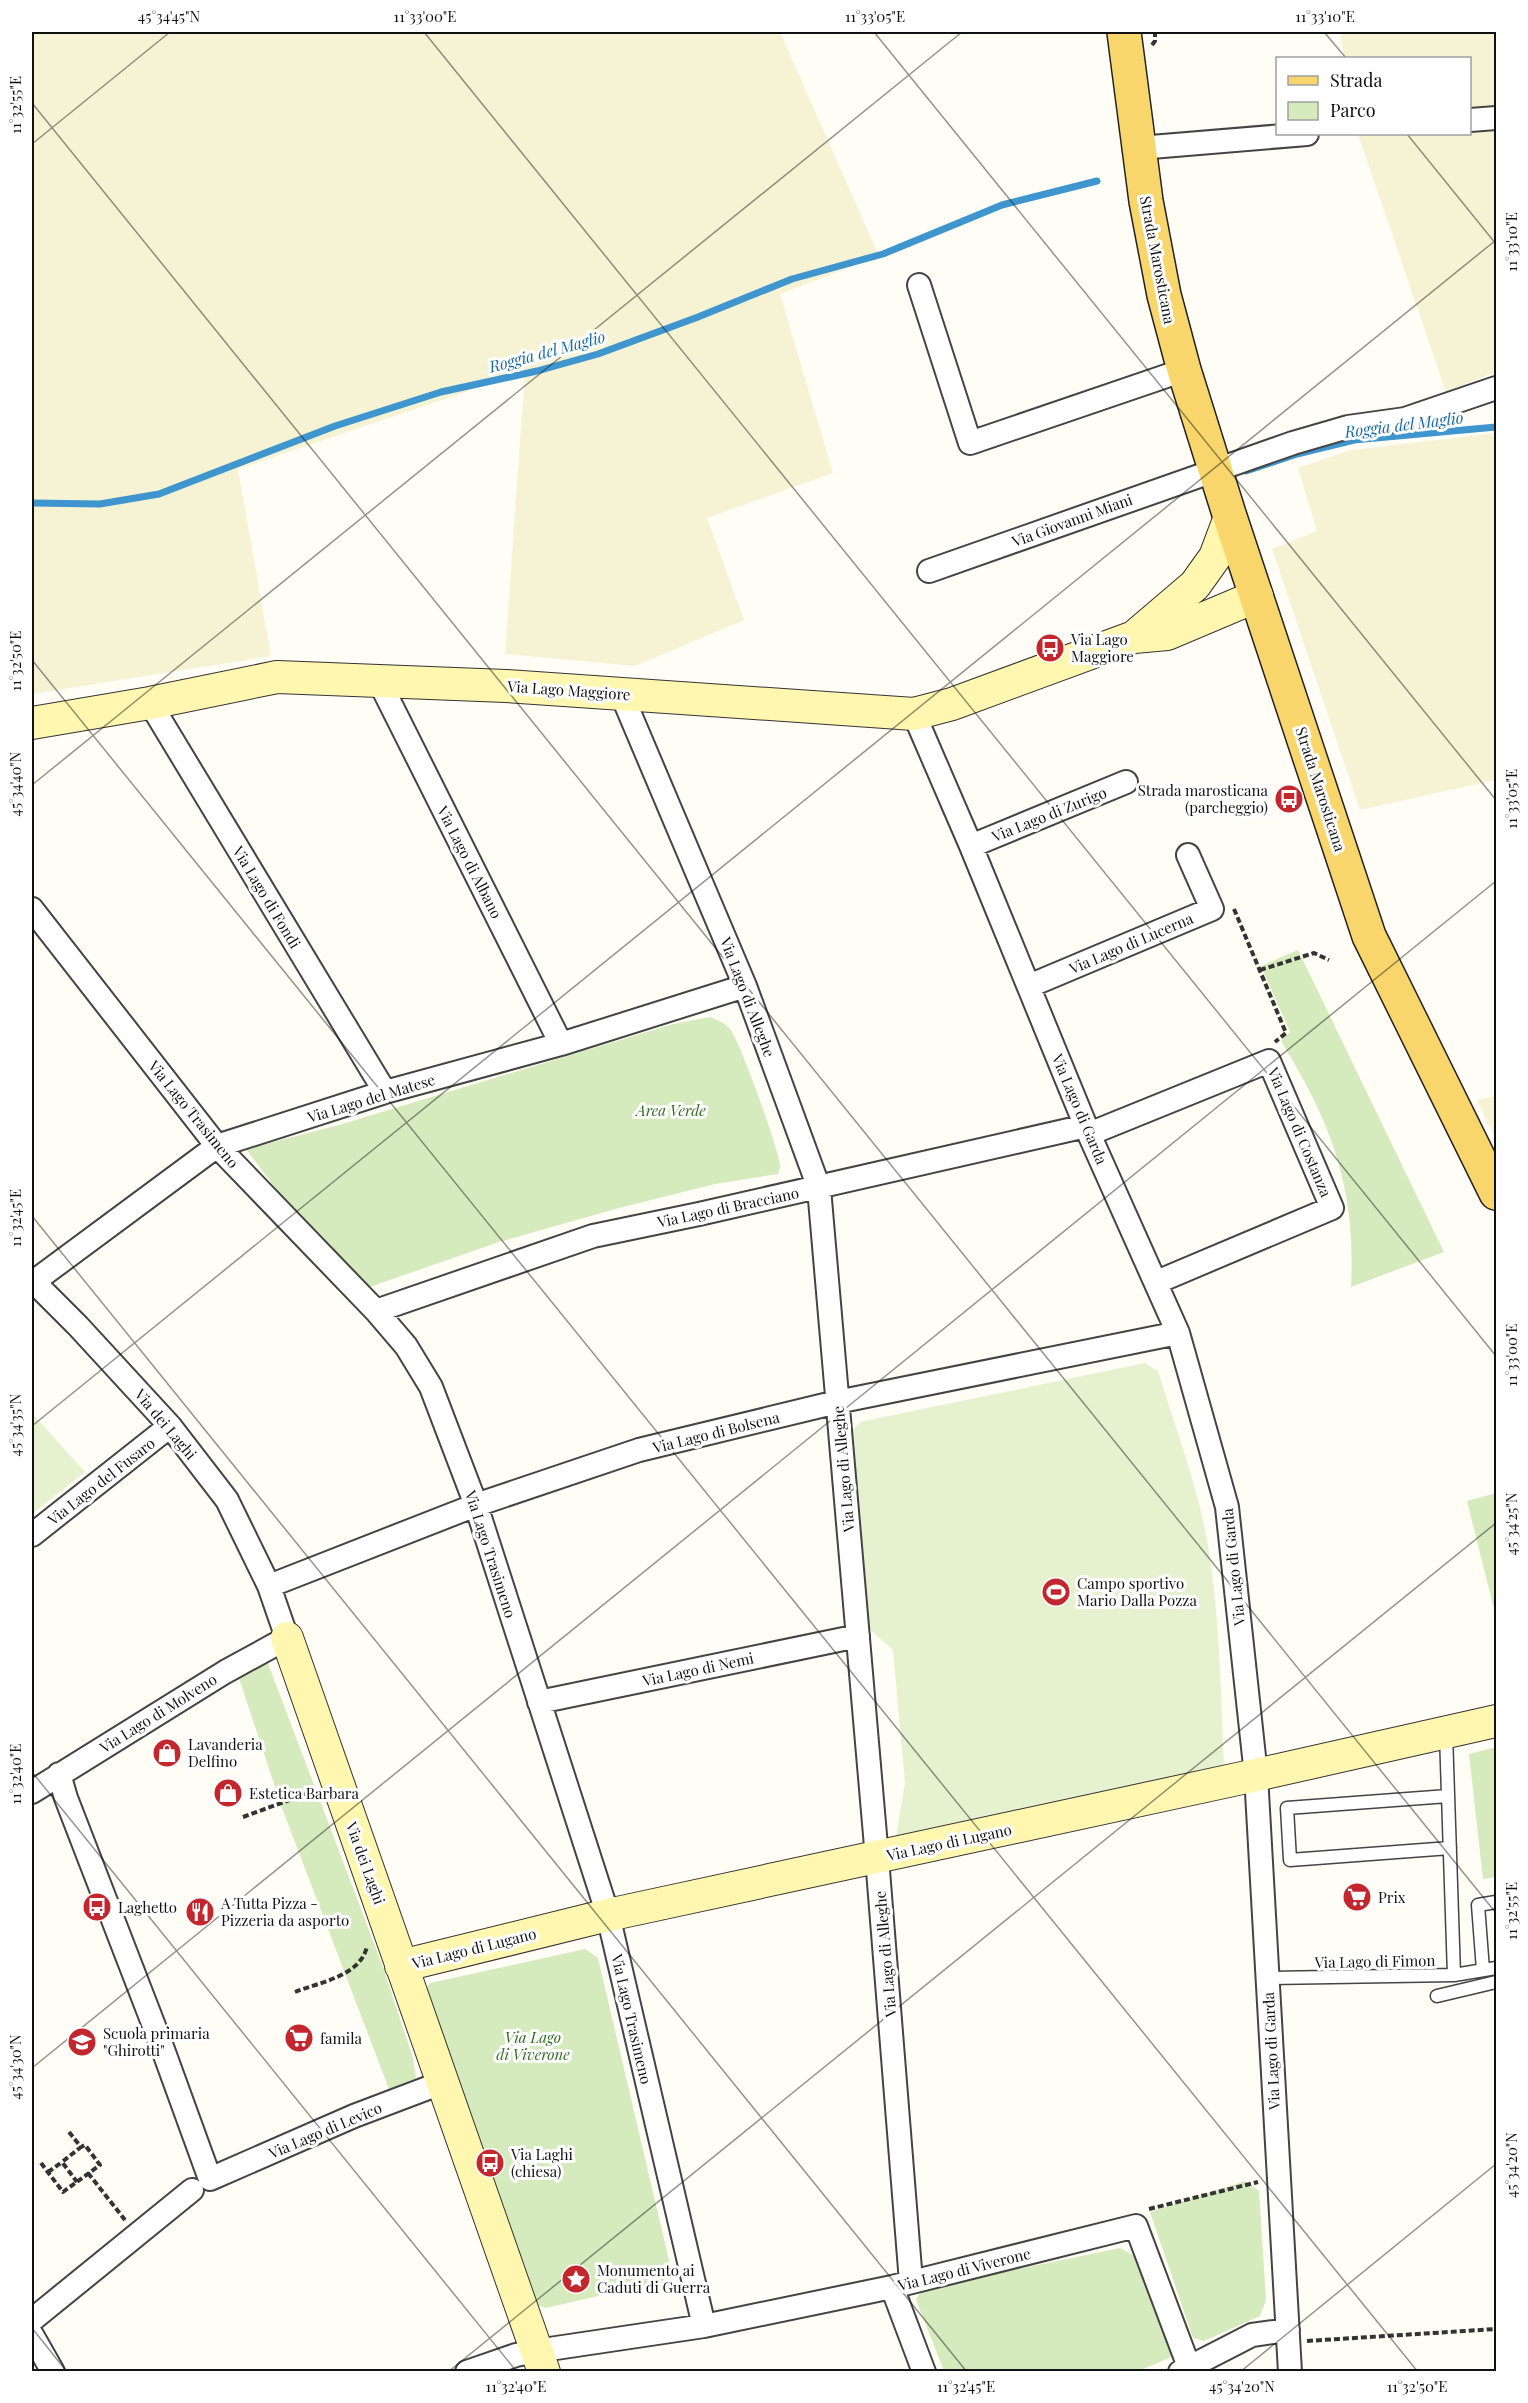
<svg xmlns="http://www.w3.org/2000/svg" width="1528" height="2403" font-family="'Playfair Display',serif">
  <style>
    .farmland { fill: #f6f3d4 }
    .green { fill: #d5ebbd }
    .pitch { fill: #e6f2cf }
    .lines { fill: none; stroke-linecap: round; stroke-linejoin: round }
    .stream { stroke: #3f96cf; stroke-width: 7 }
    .lane-casing { stroke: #444; stroke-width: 15 }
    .street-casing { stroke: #444; stroke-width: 26 }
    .secondary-casing { stroke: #333; stroke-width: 34 }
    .primary-casing { stroke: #222; stroke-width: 36 }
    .path { stroke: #333; stroke-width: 4; stroke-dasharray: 6 3; stroke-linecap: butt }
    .lane { stroke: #fff; stroke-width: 12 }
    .street { stroke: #fff; stroke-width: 22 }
    .secondary { stroke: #fff6b0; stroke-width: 32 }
    .primary { stroke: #f9d66b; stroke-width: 33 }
    .ticks { fill: none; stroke: #111; stroke-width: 1.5; stroke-opacity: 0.45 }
    .labels { text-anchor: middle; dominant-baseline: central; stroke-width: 6; stroke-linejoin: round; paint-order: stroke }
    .street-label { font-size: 15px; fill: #111; stroke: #fff }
    .poi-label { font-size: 15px; fill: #111; stroke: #fff; text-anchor: start }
    .park-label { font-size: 15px; font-style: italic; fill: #2f6b1f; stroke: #fff }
    .water-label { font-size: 16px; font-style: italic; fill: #1768a6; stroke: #fff }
    .neatline { fill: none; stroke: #111; stroke-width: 2 }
    .ticks-label { font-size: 15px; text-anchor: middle; fill: #111 }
  </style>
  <rect width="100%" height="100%" fill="#fffdf5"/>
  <path class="farmland" d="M32,32H780L879,256L780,294L833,473L707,518L744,620L635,666L505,654L525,372L238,469L271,656L32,694Z
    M1340,32H1496V372L1446,392L1358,134H1470V58H1344Z
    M1496,433V780L1360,810L1272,549L1317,531L1298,468L1351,450Z
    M1496,1096V1140L1477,1100Z"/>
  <path class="green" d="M1298,950L1444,1252L1351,1287C1356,1188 1332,1124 1281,1041L1290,1032L1261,966Z
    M710,1017C718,1020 725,1023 730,1029C740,1041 778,1148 780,1165C780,1169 779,1171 778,1174L715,1184L619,1208L499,1242L364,1289L326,1255L246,1149L339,1125L673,1024Z
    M1496,1493V1617L1467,1501Z
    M267,1661L383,1967L413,2058L416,2078L389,2089L282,1808L238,1675Z
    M1496,1747V1877L1483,1879L1469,1754Z
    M585,1949L598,1958L672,2273L663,2281L546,2308L537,2305L424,1991L430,1983Z
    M1245,2181L1259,2191L1266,2300L1260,2316L1204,2341L1193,2338L1150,2212Z
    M1120,2248L1138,2258L1173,2350L1171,2357L1139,2371H944L916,2300L922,2289Z"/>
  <path class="pitch" d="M1145,1363L1158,1371C1176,1430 1199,1489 1209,1551C1220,1623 1221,1696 1224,1769L895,1843L905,1783L893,1650L867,1627L852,1431L860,1422Z
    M32,1413L85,1472L32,1514Z"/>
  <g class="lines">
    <path class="stream" d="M1246,471L1297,454L1354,440L1496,427
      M32,503L100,504L159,494L335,426L441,392L537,371L598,354L698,317L792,279L883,254L1002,205L1097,181"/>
    <g class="lane-casing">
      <path id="lane" d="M1446,1734L1454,1975
        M1448,1796L1287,1808L1290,1860L1450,1848
        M1483,1970L1478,1905L1496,1902
        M1267,1978L1454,1975L1496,1968
        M1437,1996L1496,1982"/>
    </g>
    <g class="street-casing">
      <path id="street" d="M1470,120L1496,118
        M1139,148L1307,134
        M919,285L970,443L1184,370
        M929,571L1293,443L1348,427L1405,419L1496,388
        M379,681L561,1044
        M621,693L745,986L819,1188L877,1858L911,2282
        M150,703L385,1092
        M914,714L971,846L1089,1134L1178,1333L1227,1507L1256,1775L1290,2372
        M971,846L1126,782
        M32,909L217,1146L376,1311L406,1346L431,1387L476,1505L608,1915L704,2326
        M1029,986L1212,909L1188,855
        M1089,1134L1269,1061L1332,1208L1157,1282
        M32,1280L78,1326L170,1426L227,1500L269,1586L287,1638L225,1672L32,1792
        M32,1283L217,1146L385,1092L561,1044L745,986
        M376,1311L593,1236L699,1214L1086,1126
        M32,1535L170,1426
        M269,1586L476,1505L639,1450L837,1402L1178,1333
        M539,1702L858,1636
        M59,1774L66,1798L161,2044L210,2179L354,2116L441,2083
        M892,2287L924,2372
        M32,2320L192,2190
        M32,2335L53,2372
        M467,2372L516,2355L536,2351L704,2326L892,2287L1136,2226L1189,2367
        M1180,2372L1252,2335L1288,2330"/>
    </g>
    <g class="secondary-casing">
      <path id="secondary" d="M1134,637L1195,585L1215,557L1230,517
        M32,723L150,703L277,677L506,686L914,714L952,704L1134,637L1167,634L1257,596
        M287,1638L544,2372
        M401,1966L608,1915L1256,1775L1496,1721"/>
    </g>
    <g class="primary-casing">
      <path id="primary" d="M1124,32L1146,201L1164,295L1184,370L1230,517L1369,936L1496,1193"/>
    </g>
    <path class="path" d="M1152,45L1155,41V32
      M1234,909L1286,1033L1275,1042
      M1260,970L1314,953L1329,960
      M243,1817L314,1791
      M295,1992C320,1982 361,1976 367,1946
      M69,2132L81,2147L62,2162L77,2182
      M41,2163L63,2192L100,2165L85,2145L81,2147
      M48,2172L62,2162
      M88,2173L125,2220
      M1149,2209L1258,2182
      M1307,2341L1496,2329"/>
    <use href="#lane" class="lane"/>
    <use href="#street" class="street"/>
    <use href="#secondary" class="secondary"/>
    <use href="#primary" class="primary"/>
  </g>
  <path class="ticks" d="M424,32L1496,1356M874,32L1496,800M1324,32L1346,58M32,103L1496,1913M1407,134L1496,244M32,144L170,32M32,660L1418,2372M32,785L962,32M32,1216L967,2372M32,1426L1496,240M32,1772L517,2372M32,2068L1496,881M32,2328L67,2372M448,2372L1496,1523M1240,2372L1496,2164"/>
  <defs>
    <g id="bus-disc" transform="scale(1.5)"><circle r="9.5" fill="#c4262e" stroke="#fff"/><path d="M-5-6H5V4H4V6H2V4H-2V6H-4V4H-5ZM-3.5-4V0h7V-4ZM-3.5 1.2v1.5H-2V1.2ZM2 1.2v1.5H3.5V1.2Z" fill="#fff"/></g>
    <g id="stadium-disc" transform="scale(1.5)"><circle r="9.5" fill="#c4262e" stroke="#fff"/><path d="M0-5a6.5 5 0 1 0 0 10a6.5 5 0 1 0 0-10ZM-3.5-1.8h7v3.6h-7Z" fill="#fff"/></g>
    <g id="shop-disc" transform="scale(1.5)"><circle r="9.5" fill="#c4262e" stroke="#fff"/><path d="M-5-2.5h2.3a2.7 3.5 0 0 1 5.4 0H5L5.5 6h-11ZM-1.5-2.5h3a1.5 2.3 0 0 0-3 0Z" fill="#fff"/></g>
    <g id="supermarket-disc" transform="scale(1.5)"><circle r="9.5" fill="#c4262e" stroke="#fff"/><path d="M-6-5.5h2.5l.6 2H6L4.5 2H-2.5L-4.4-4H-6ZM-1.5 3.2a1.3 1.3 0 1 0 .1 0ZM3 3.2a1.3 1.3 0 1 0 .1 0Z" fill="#fff"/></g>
    <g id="restaurant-disc" transform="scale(1.5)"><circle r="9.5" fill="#c4262e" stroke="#fff"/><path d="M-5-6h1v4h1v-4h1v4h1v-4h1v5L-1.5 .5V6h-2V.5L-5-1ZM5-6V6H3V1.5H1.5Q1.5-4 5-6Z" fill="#fff"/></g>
    <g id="school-disc" transform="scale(1.5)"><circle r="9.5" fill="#c4262e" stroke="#fff"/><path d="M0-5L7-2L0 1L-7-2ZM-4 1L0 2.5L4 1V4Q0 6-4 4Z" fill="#fff"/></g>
    <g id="sight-disc" transform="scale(1.5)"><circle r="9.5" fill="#c4262e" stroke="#fff"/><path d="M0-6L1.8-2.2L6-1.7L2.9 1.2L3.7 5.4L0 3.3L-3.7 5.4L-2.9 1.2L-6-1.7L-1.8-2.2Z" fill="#fff"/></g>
  </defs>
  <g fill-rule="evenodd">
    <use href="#bus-disc" x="1050" y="648"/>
    <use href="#bus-disc" x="1289" y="799"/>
    <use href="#stadium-disc" x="1056" y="1592"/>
    <use href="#shop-disc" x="167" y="1753"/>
    <use href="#shop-disc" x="228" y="1793"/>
    <use href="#supermarket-disc" x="1357" y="1897"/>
    <use href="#bus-disc" x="97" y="1907"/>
    <use href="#restaurant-disc" x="200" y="1912"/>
    <use href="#supermarket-disc" x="299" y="2038"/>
    <use href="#school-disc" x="82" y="2042"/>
    <use href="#bus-disc" x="490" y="2163"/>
    <use href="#sight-disc" x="576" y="2279"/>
  </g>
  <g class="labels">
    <g class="street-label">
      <text transform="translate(1158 260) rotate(79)">Strada Marosticana</text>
      <text transform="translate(1072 520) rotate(-20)">Via Giovanni Miani</text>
      <text transform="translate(569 690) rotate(4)">Via Lago Maggiore</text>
      <text transform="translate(1321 789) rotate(72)">Strada Marosticana</text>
      <text transform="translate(1049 814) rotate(-22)">Via Lago di Zurigo</text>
      <text transform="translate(470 862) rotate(63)">Via Lago di Albano</text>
      <text transform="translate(267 897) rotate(59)">Via Lago di Fondi</text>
      <text transform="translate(1131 943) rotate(-23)">Via Lago di Lucerna</text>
      <text transform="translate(748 997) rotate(69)">Via Lago di Alleghe</text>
      <text transform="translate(371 1098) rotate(-17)">Via Lago del Matese</text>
      <text transform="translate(1080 1109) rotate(67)">Via Lago di Garda</text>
      <text transform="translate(194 1114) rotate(51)">Via Lago Trasimeno</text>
      <text transform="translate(1300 1132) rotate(67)">Via Lago di Costanza</text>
      <text transform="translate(728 1207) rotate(-12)">Via Lago di Bracciano</text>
      <text transform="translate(166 1424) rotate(50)">Via dei Laghi</text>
      <text transform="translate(716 1432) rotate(-14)">Via Lago di Bolsena</text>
      <text transform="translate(843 1469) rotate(-95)">Via Lago di Alleghe</text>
      <text transform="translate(101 1481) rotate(-38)">Via Lago del Fusaro</text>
      <text transform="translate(491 1554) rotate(72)">Via Lago Trasimeno</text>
      <text transform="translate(1233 1567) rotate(-96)">Via Lago di Garda</text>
      <text transform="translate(698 1669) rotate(-12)">Via Lago di Nemi</text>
      <text transform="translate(158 1713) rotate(-32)">Via Lago di Molveno</text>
      <text transform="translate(949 1842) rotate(-12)">Via Lago di Lugano</text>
      <text transform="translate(366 1863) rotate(70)">Via dei Laghi</text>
      <text transform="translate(474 1948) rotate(-14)">Via Lago di Lugano</text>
      <text transform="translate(885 1954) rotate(-95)">Via Lago di Alleghe</text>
      <text transform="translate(1375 1961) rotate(-1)">Via Lago di Fimon</text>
      <text transform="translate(632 2019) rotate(77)">Via Lago Trasimeno</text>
      <text transform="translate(1271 2051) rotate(-93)">Via Lago di Garda</text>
      <text transform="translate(325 2130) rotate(-23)">Via Lago di Levico</text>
      <text transform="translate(964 2269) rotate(-14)">Via Lago di Viverone</text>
    </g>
    <g class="poi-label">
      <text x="1071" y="639">Via Lago<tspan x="1071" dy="17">Maggiore</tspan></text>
      <text x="1268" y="790" text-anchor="end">Strada marosticana<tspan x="1268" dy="17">(parcheggio)</tspan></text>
      <text x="1077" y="1583">Campo sportivo<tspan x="1077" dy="17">Mario Dalla Pozza</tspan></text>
      <text x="188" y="1744">Lavanderia<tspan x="188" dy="17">Delfino</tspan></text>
      <text x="249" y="1793">Estetica Barbara</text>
      <text x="1378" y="1897">Prix</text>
      <text x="221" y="1903">A Tutta Pizza -<tspan x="221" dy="17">Pizzeria da asporto</tspan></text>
      <text x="118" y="1907">Laghetto</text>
      <text x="103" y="2033">Scuola primaria<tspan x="103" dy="17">"Ghirotti"</tspan></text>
      <text x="320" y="2038">famila</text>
      <text x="511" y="2154">Via Laghi<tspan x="511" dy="17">(chiesa)</tspan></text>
      <text x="597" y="2270">Monumento ai<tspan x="597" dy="17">Caduti di Guerra</tspan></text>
    </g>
    <g class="park-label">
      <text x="671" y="1110">Area Verde</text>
      <text x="533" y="2037">Via Lago<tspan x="533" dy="17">di Viverone</tspan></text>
    </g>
    <g class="water-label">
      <text transform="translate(547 351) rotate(-15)">Roggia del Maglio</text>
      <text transform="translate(1404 424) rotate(-7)">Roggia del Maglio</text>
    </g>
  </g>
  <rect width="1528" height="2403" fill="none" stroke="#ffffff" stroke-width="66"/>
  <rect x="1276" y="57" width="195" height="78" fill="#ffffff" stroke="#a0a0a0" stroke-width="1.5"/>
  <rect x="1288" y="76" width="30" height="9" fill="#f9d66b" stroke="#a0a0a0" stroke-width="1.5"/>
  <text x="1330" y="87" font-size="18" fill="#111111">Strada</text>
  <rect x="1288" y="102" width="30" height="18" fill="#d5ebbd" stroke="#a0a0a0" stroke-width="1.5"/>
  <text x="1330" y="117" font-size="18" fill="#111111">Parco</text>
  <rect x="33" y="33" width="1462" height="2337" class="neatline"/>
  <g class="ticks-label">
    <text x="169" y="22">45°34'45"N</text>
    <text x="425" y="22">11°33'00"E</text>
    <text x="875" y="22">11°33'05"E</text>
    <text x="1325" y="22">11°33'10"E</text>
    <text transform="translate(16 105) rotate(-90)" y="5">11°32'55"E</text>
    <text transform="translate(1512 242) rotate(-90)" y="5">11°33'10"E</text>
    <text transform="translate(16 661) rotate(-90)" y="5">11°32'50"E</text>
    <text transform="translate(16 784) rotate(-90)" y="5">45°34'40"N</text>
    <text transform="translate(1512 799) rotate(-90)" y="5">11°33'05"E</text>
    <text transform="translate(16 1218) rotate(-90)" y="5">11°32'45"E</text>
    <text transform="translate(1512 1355) rotate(-90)" y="5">11°33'00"E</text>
    <text transform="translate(16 1425) rotate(-90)" y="5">45°34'35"N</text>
    <text transform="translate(1512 1524) rotate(-90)" y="5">45°34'25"N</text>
    <text transform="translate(16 1774) rotate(-90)" y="5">11°32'40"E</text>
    <text transform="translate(1512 1911) rotate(-90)" y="5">11°32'55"E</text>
    <text transform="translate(16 2067) rotate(-90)" y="5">45°34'30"N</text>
    <text transform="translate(1512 2165) rotate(-90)" y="5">45°34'20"N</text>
    <text x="516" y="2392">11°32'40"E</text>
    <text x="966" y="2392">11°32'45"E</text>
    <text x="1242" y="2392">45°34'20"N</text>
    <text x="1417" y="2392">11°32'50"E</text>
  </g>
</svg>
